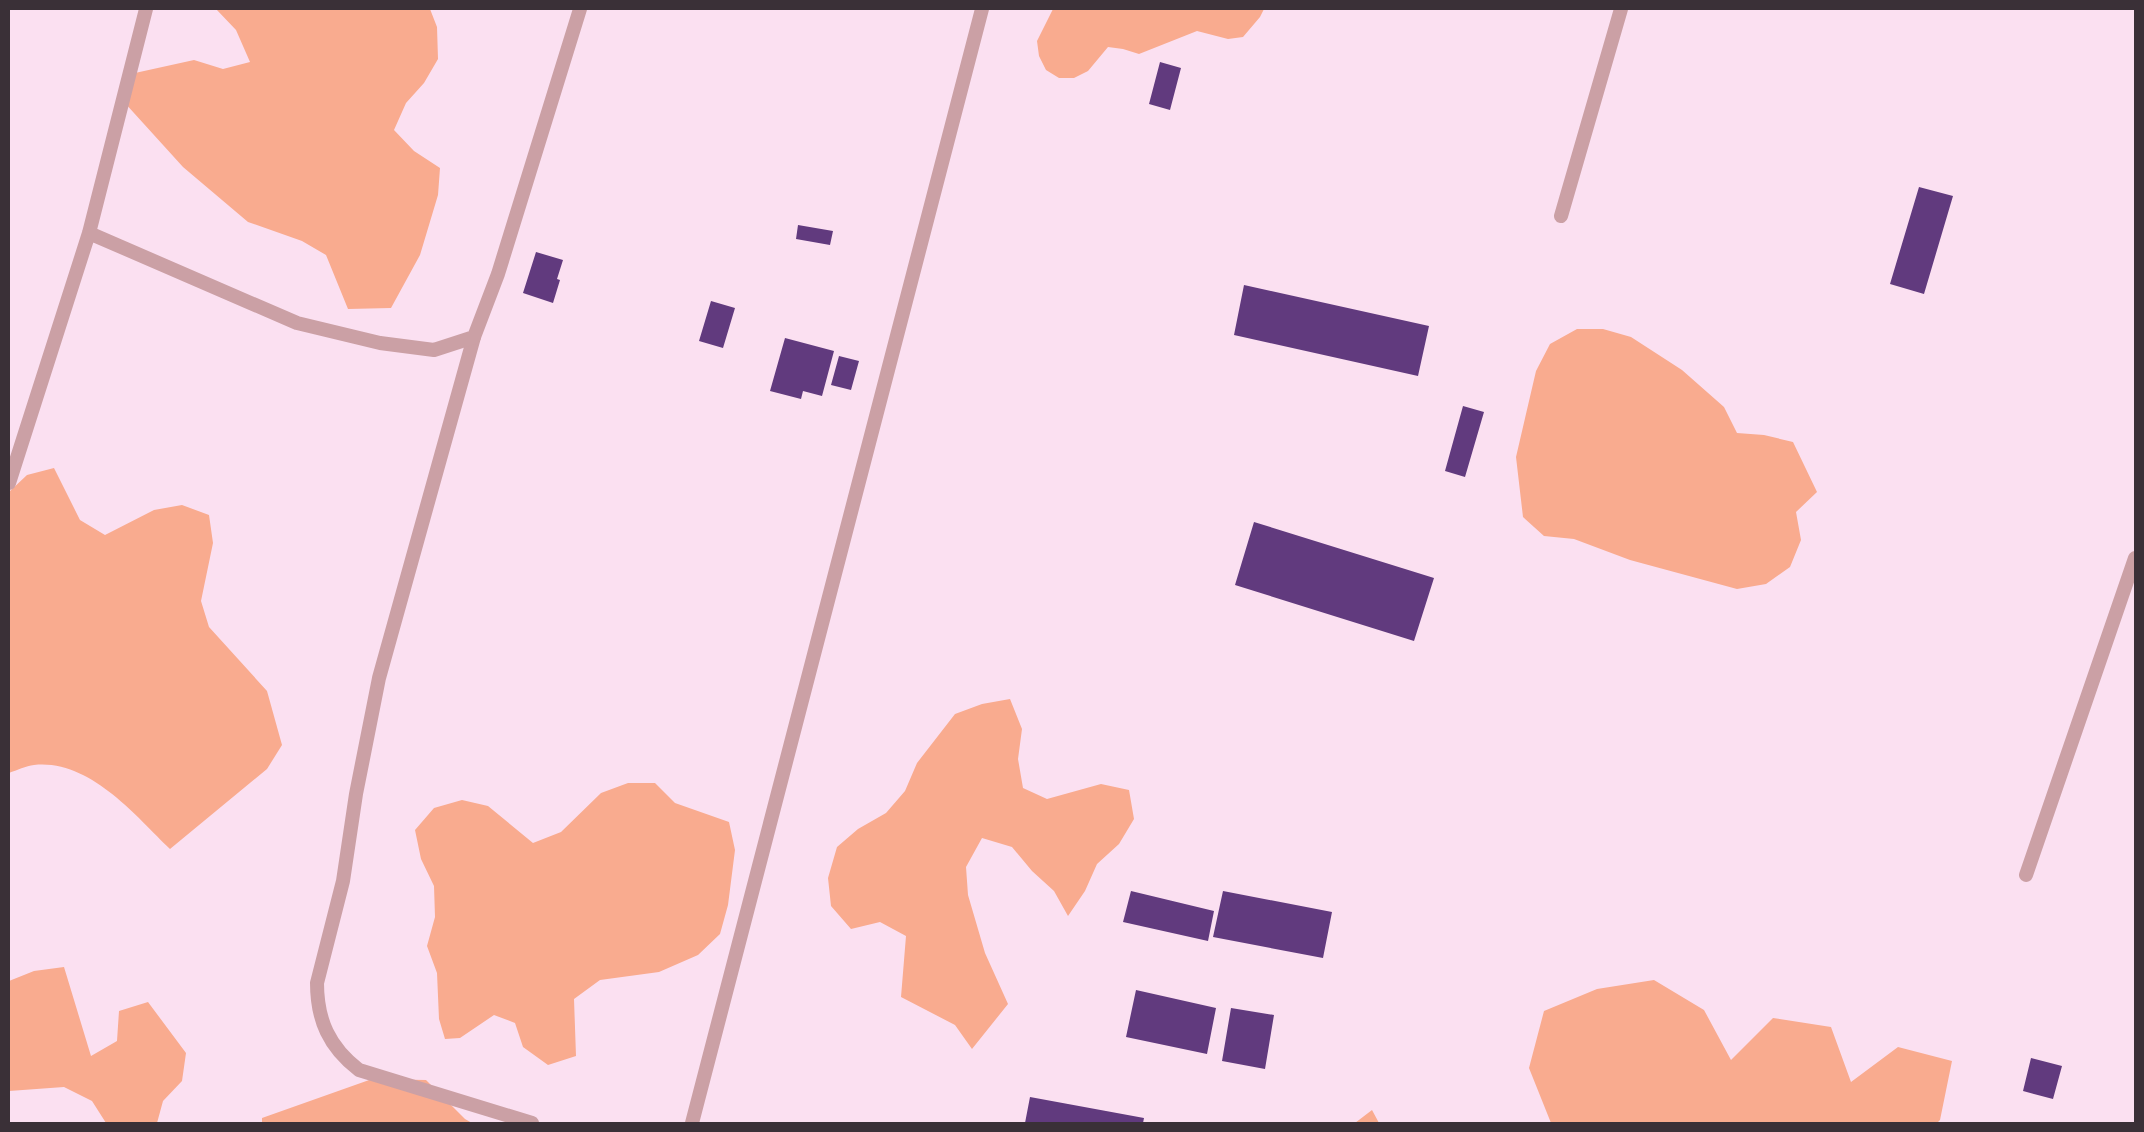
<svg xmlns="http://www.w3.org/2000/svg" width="2144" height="1132" font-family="Raleway,sans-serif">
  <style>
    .green { fill: #f9ab8f }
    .building { fill: #613a7e }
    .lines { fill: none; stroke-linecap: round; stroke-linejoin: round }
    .service { stroke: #cba0a5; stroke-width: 14 }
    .minor { stroke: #cba0a5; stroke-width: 14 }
  </style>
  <rect width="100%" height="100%" fill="#fbe0f1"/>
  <path class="green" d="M216,9H430L437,27L438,59L424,83L406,103L394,130L414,151L440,168L438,195L420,255L391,308L348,309L326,255L302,241L248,222L183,167L124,102L135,73L194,60L223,69L250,62L236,30Z
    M1053,9H1264L1260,17L1243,37L1228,39L1197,31L1139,54L1123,49L1108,47L1088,71L1074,78H1059L1046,70L1039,56L1037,41Z
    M1577,329H1603L1631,337L1682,370L1724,407L1737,433L1764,435L1793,442L1817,492L1796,512L1801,540L1790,567L1766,584L1737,589L1630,560L1574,539L1544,536L1523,517L1516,457L1536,371L1550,344Z
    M54,468L80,520L105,535L154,510L182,505L209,515L213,543L201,601L209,627L267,691L282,745L267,769L170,849C135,815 89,759 34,765C26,766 17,770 9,773V492L27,475Z
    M1010,699L1022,729L1018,759L1023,788L1047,799L1101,784L1129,790L1134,819L1119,844L1097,864L1085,891L1068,916L1054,891L1032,871L1012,847L982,838L966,867L968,895L985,953L1008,1004L972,1049L955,1025L901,997L906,936L880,922L851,929L831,906L828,878L837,847L858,829L886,813L905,791L917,763L955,714L982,704Z
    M628,783H655L675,803L729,822L735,850L728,905L720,934L698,955L659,972L600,980L574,999L576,1056L548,1065L523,1047L515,1023L494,1015L460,1038L445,1039L439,1019L437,973L427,946L435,917L434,886L421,859L415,830L434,808L462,800L488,806L533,843L561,832L601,793Z
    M64,967L91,1056L117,1041L119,1011L148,1002L186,1053L182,1081L163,1101L157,1123H106L92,1101L64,1087L9,1091V981L34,971Z
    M1654,980L1704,1010L1731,1060L1773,1018L1831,1027L1851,1082L1898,1047L1952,1061L1940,1120L1937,1123H1551L1529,1068L1544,1011L1597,989Z
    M372,1079L426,1080L465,1119L472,1123H262V1118Z
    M1372,1110L1379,1123H1355Z"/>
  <path class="building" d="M1160,62L1181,68L1170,110L1149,104Z
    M1919,187L1953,196L1924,294L1890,284Z
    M798,225L833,231L830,245L796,239Z
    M536,252L563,260L557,279L560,280L553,303L523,293Z
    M1244,285L1429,326L1418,376L1234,335Z
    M711,301L735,308L723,348L699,341Z
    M785,338L834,351L822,396L803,391L801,399L770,391Z
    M839,356L859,361L851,390L831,385Z
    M1463,406L1484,412L1465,477L1445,471Z
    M1254,522L1434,578L1414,641L1235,585Z
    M1131,891L1214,911L1208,941L1123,922Z
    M1223,891L1332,912L1323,958L1213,937Z
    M1136,990L1216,1008L1207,1054L1126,1037Z
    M1231,1008L1274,1015L1265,1069L1222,1061Z
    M2031,1058L2062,1066L2053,1099L2023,1091Z
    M1030,1097L1144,1118L1143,1123H1025Z"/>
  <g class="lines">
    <path class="service" d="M474,337L379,678L356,794L343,881L317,983C317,1020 329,1047 359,1070L532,1123"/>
    <path class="minor" d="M1561,216L1621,9
      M89,233L297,323L380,343L434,350L474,337L498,274L580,9
      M9,483L89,233L146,9
      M2026,875L2135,558
      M692,1123L982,9"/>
  </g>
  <rect width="2144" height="1132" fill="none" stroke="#3a3037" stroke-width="20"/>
</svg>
